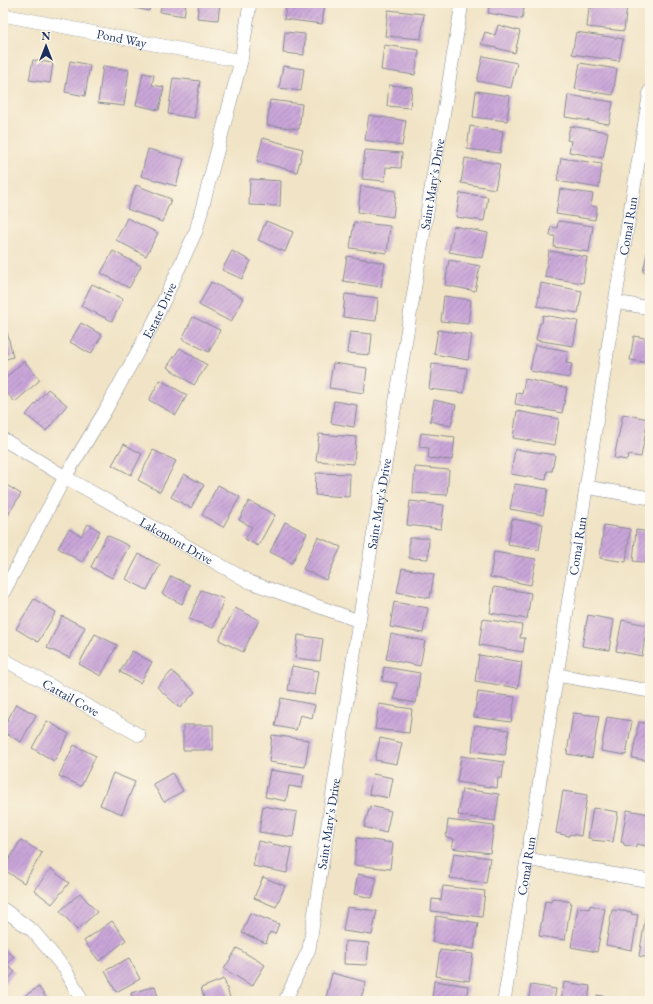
<svg xmlns="http://www.w3.org/2000/svg" width="653" height="1004" font-family="'EB Garamond',serif">
  <style>
    .building { fill: url(#building-hatch) }
    .lines { fill: none; stroke-linecap: round; stroke-linejoin: round }
    .minor-casing { stroke: #868a92; stroke-width: 14 }
    .minor { stroke: #fff; stroke-width: 13 }
    .labels { text-anchor: middle; dominant-baseline: central; stroke-width: 4; stroke-linejoin: round; paint-order: stroke }
    .street-label { font-size: 13px; fill: #1b2f5e; stroke: #fcf5e5 }
  </style>
  <defs>
    <pattern id="building-hatch" width="6" height="6" patternUnits="userSpaceOnUse"><rect width="6" height="6" fill="#caa6d9"/><path d="M-1 1l2-2M0 6l6-6M5 7l2-2" fill="none" stroke="#a388b3"/></pattern>
  </defs>
  <rect width="100%" height="100%" fill="#fcf5e5"/>
  <filter id="ink" filterUnits="userSpaceOnUse"><feTurbulence type="fractalNoise" baseFrequency=".025" numOctaves="2"/><feDisplacementMap in="SourceGraphic" scale="8" xChannelSelector="R" yChannelSelector="G"/><feConvolveMatrix kernelMatrix="1 2 1 2 8 2 1 2 1" color-interpolation-filters="sRGB"/></filter>
  <filter id="wash" filterUnits="userSpaceOnUse"><feTurbulence type="fractalNoise" baseFrequency=".012" numOctaves="4" result="noise"/><feDisplacementMap in="SourceGraphic" scale="16" xChannelSelector="R" yChannelSelector="G"/><feGaussianBlur stdDeviation="0.9" result="paint"/><feColorMatrix in="noise" values="0 0 0 0 0 0 0 0 0 0 0 0 0 0 0 0 0 1.4 0 .05"/><feComposite in="paint" operator="in"/></filter>
  <g filter="url(#wash)">
    <rect width="100%" height="100%" fill="#f1e4c6"/>
    <g id="blocks">
      <path class="building" d="M136,3H151L149,11L135,8Z
        M162,3H186L184,16L160,12Z
        M199,3H220L218,20L197,18Z
        M287,3H325L322,24L284,19Z
        M490,3H525L522,19L488,13Z
        M593,3L627,5L624,31L587,27L589,8H592Z
        M388,10L424,14L421,39L385,36Z
        M498,25L520,31L515,53L481,44L485,32L495,35Z
        M285,32L305,34L304,55L283,53Z
        M576,32L623,39L619,61L572,54Z
        M384,45L419,50L415,75L381,70Z
        M483,56L517,63L511,88L477,81Z
        M33,60L53,63L50,83L29,80Z
        M70,61L90,65L85,96L65,92Z
        M580,63L617,69L613,95L575,89Z
        M103,66L129,70L124,106L98,103Z
        M283,66L304,69L301,91L279,88Z
        M143,73L154,75L152,85L164,87L159,110L136,105Z
        M173,78L200,81L194,118L168,114Z
        M389,85L412,87L410,108L387,106Z
        M476,91L510,96L507,121L473,117Z
        M568,95L613,102L609,124L565,117Z
        M270,100L302,104L299,129L267,125Z
        M369,115L406,121L402,146L365,140Z
        M470,126L503,131L500,153L467,149Z
        M570,126L608,132L603,158L569,152L571,141L567,140Z
        M263,138L303,149L297,172L257,161Z
        M148,149L184,159L176,186L141,176Z
        M365,150L402,153L401,168L386,167L385,181L362,179Z
        M465,158L500,164L495,189L461,183Z
        M561,158L602,164L599,188L557,181Z
        M250,179L281,181L280,206L249,205Z
        M136,185L171,199L162,222L127,209Z
        M361,186L396,191L393,217L358,212Z
        M560,189L593,194L591,206L597,207L595,220L556,214Z
        M460,193L488,197L484,221L456,217Z
        M127,218L158,233L146,256L116,240Z
        M266,221L293,232L285,252L258,240Z
        M558,221L593,226L589,252L554,247L555,236H550L551,227L557,228Z
        M354,222L390,226L387,253L350,248Z
        M454,226L488,233L483,258L449,252Z
        M649,243H650V273L643,272Z
        M113,251L141,266L129,288L101,273Z
        M232,251L251,261L242,279L222,270Z
        M549,251L587,257L583,283L545,277Z
        M347,256L385,263L381,287L343,281Z
        M449,260L480,266L475,291L445,285Z
        M211,282L243,298L231,322L199,305Z
        M541,283L582,291L578,313L537,306Z
        M92,284L123,299L112,321L81,306Z
        M345,294L378,298L376,321L343,317Z
        M444,296L471,300L468,324L441,321Z
        M543,315L578,321L573,346L536,340L540,323H542Z
        M193,317L220,330L209,352L182,339Z
        M81,323L102,335L91,354L70,342Z
        M438,330L472,335L468,360L434,354Z
        M7,332L13,357L3,360V333Z
        M350,332L372,334L370,355L347,353Z
        M634,336L650,339V363L630,360Z
        M535,345L568,351L566,363L572,364L569,378L530,371Z
        M180,348L207,365L194,385L167,367Z
        M24,361L40,380L15,402L3,389V380Z
        M333,363L367,368L364,393L329,388Z
        M432,364L467,368L464,393L429,389Z
        M525,379L567,388L562,413L515,404L517,393L522,394Z
        M160,380L187,395L176,415L149,400Z
        M48,389L67,405L46,431L26,415Z
        M434,400L456,405L451,426L430,421Z
        M334,401L357,405L354,427L331,423Z
        M517,411L559,419L555,445L513,438Z
        M623,414L648,419L641,457L628,455L627,460L614,458Z
        M421,433L455,437L452,460L428,458L429,448L419,447Z
        M319,434L356,437L354,464L316,461Z
        M124,444L142,454L131,475L112,465Z
        M515,449L555,455L552,471H547L546,480L511,474Z
        M153,450L176,461L160,492L138,480Z
        M415,467L449,470L447,495L413,493Z
        M316,473L350,474L349,497L315,495Z
        M184,474L204,485L191,508L171,497Z
        M3,483L21,494L6,518L3,516Z
        M515,484L548,489L543,515L510,509Z
        M218,485L240,497L223,527L202,515Z
        M249,501L275,515L258,546L245,539L252,527L239,520Z
        M410,501L444,505L441,529L407,525Z
        M512,519L543,524L539,550L508,545Z
        M285,522L307,533L292,563L270,552Z
        M88,524L100,531L82,562L58,548L69,529L81,536Z
        M604,525L630,529L626,562L600,558Z
        M636,530L650,532V563L633,561Z
        M107,535L129,546L112,578L91,567Z
        M318,537L341,547L326,580L303,569Z
        M409,538H429L428,559L409,558Z
        M494,552L536,559L531,585L490,577Z
        M139,554L160,565L147,590L126,579Z
        M402,568L434,574L430,598L397,592Z
        M171,576L190,585L182,604L162,594Z
        M494,587L531,593L527,619L490,613Z
        M201,590L224,599L213,628L189,619Z
        M34,599L56,612L38,642L16,629Z
        M394,602L428,608L423,633L390,627Z
        M235,608L259,620L243,652L219,640Z
        M588,615L614,620L609,650L582,646Z
        M62,616L85,627L70,658L47,648Z
        M483,619L522,625L520,638H525L523,652L479,645Z
        M622,620L647,625L642,656L616,651Z
        M95,634L117,645L101,676L79,664Z
        M391,634L425,641L420,666L386,659Z
        M298,635L323,639L320,661L295,658Z
        M132,651L152,662L140,683L120,672Z
        M479,655L522,662L518,688L475,681Z
        M292,666L319,671L315,695L288,690Z
        M384,667L420,673L416,703L394,699L397,683L382,681Z
        M172,671L195,692L180,708L157,687Z
        M478,692L515,697L511,722L474,717Z
        M281,698L315,705L312,718L300,715L296,730L275,726Z
        M16,704L36,715L21,742L3,732V729Z
        M379,704L412,709L409,733L375,729Z
        M573,713L599,716L592,758L567,754Z
        M607,717L632,721L626,755L601,751Z
        M47,721L69,734L54,761L32,748Z
        M639,722L650,724V761L632,758Z
        M183,725H213V750H183Z
        M475,725L509,730L505,755L472,751Z
        M272,735L309,740L305,767L269,762Z
        M380,738L402,743L397,764L375,760Z
        M74,745L96,756L81,786L59,776Z
        M461,756L504,762L502,778H498L497,788L457,782Z
        M270,770L304,775L302,788L289,786L286,801L265,797Z
        M113,773L135,782L122,814L100,805Z
        M172,773L183,791L164,802L153,784Z
        M373,774L393,778L389,798L369,794Z
        M462,789L499,794L495,821L458,815Z
        M563,791L587,795L581,836L570,834L569,836L556,833Z
        M263,806L297,812L293,837L259,832Z
        M370,806L391,811L386,833L364,827Z
        M593,808L618,812L613,842L591,840L592,838H588Z
        M627,810L650,814V829L647,846L636,844V847L624,845V843L621,842Z
        M448,820L494,826L490,853L452,848L454,839L446,838Z
        M357,838L393,843L390,869L354,865Z
        M21,840L42,853L24,883L3,869Z
        M258,841L292,848L287,873L253,866Z
        M454,853L490,858L486,883L450,878Z
        M51,869L69,883L52,904L34,890Z
        M358,874L377,878L372,898L354,894Z
        M263,877L285,886L276,907L254,898Z
        M443,886L485,891L482,917L431,911L432,899L441,900Z
        M80,893L97,912L77,930L60,911Z
        M552,898L571,902L565,940L539,936L545,901L551,902Z
        M590,905L605,909L597,952L571,947L578,907L589,909Z
        M347,907L377,911L372,935L343,931Z
        M612,910L632,912L631,914L638,915L632,950L606,945Z
        M250,913L279,924L275,934L270,932L266,943L242,933Z
        M646,914L650,915V958L639,956Z
        M436,916L478,923L474,949L432,942Z
        M112,921L126,940L99,961L84,941Z
        M345,941L369,943L367,965L344,964Z
        M4,948L14,957L7,965L15,972L3,985V949Z
        M237,948L265,965L252,986L224,969Z
        M440,950L473,954L469,981L436,976Z
        M129,958L140,979L116,992L105,971Z
        M332,973L366,982L360,1001H338L326,998Z
        M224,979L231,1001H205L201,988Z
        M434,981L468,986L466,1001H432Z
        M564,982L590,986L588,1001H561Z
        M531,985L556,989L554,1001H528Z
        M155,986L159,1001H133L131,993Z
        M39,987L48,1001H16Z
        M597,995L625,1000V1001H596Z"/>
    </g>
  </g>
  <g filter="url(#ink)">
    <use href="#blocks" fill-opacity="0" stroke="#868a92" stroke-width="1"/>
    <g class="lines">
      <g class="minor-casing">
        <g id="minor">
          <path id="s1" d="M3,15L241,61"/>
          <path d="M615,302L650,308"/>
          <path id="s2" d="M3,439L65,477L250,582L359,621"/>
          <path d="M586,487L650,498"/>
          <path id="s3" d="M3,593L65,477L105,411L154,322L196,231L241,61L250,3"/>
          <path id="s4" d="M3,659L139,735"/>
          <path d="M557,675L650,691"/>
          <path d="M527,859L650,881"/>
          <path d="M3,909L33,931L65,969L82,1001"/>
          <path id="s5" d="M285,1001L309,949L359,621L462,3"/>
          <path id="s6" d="M504,1001L557,675L615,302L650,91"/>
        </g>
      </g>
      <use href="#minor" class="minor"/>
    </g>
  </g>
  <g class="labels">
    <g class="street-label">
      <text stroke="none"><textPath href="#s1" startOffset="121">Pond Way</textPath></text>
      <text stroke="none"><textPath href="#s5" startOffset="832">Saint Mary's Drive</textPath></text>
      <text stroke="none"><textPath href="#s6" startOffset="785">Comal Run</textPath></text>
      <text stroke="none"><textPath href="#s3" startOffset="323">Estate Drive</textPath></text>
      <text stroke="none"><textPath href="#s5" startOffset="508">Saint Mary's Drive</textPath></text>
      <text stroke="none"><textPath href="#s2" startOffset="201">Lakemont Drive</textPath></text>
      <text stroke="none"><textPath href="#s6" startOffset="461">Comal Run</textPath></text>
      <text stroke="none"><textPath href="#s4" startOffset="78">Cattail Cove</textPath></text>
      <text stroke="none"><textPath href="#s5" startOffset="184">Saint Mary's Drive</textPath></text>
      <text stroke="none"><textPath href="#s6" startOffset="137">Comal Run</textPath></text>
    </g>
  </g>
  <rect width="653" height="1004" fill="none" stroke="#fcf5e5" stroke-width="16"/>
  <g transform="translate(46 46)" stroke="#fcf5e5" stroke-width="3" paint-order="stroke">
  <path d="M0-3L7 15L0 10L-7 15Z" fill="#1b2f5e"/>
  <text y="-6" font-size="11" font-weight="bold" text-anchor="middle" fill="#1b2f5e">N</text>
  </g>
</svg>
